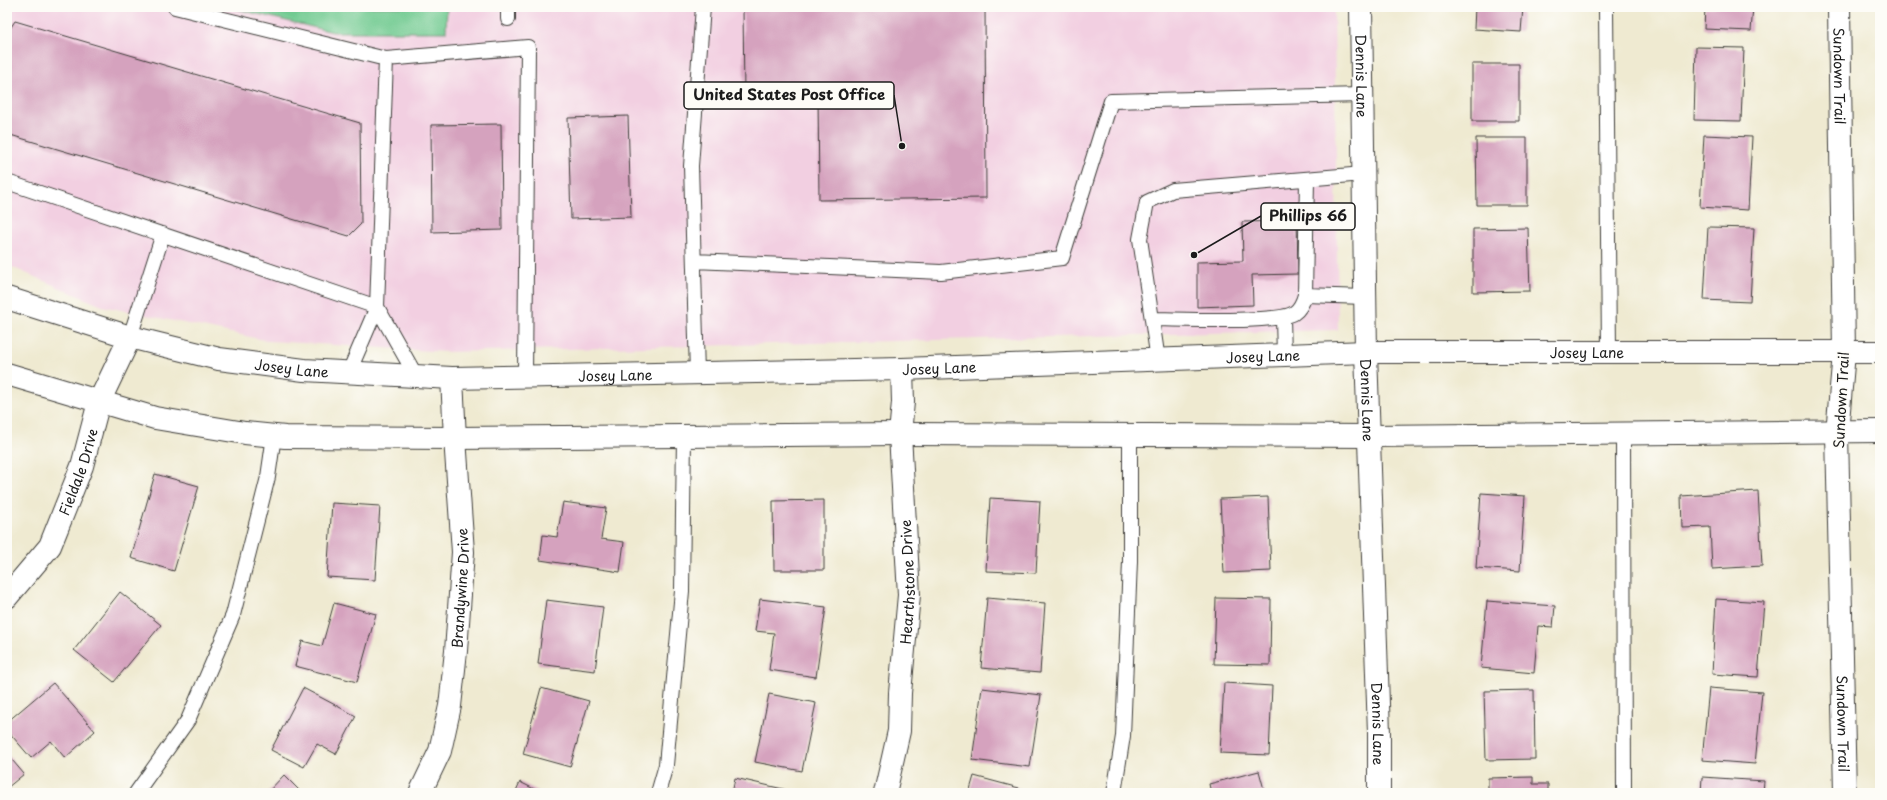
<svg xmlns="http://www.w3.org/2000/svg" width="1887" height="800" font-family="'Playpen Sans',sans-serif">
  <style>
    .built { fill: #f2cfe1 }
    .green { fill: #71ca91; stroke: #467356 }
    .building { fill: #d5a2be }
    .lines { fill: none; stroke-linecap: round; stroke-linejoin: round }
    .service-casing { stroke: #3c3b37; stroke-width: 16 }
    .minor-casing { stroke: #3c3b37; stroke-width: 24 }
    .tertiary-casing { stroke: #3c3b37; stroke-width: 24 }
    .secondary-casing { stroke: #3c3b37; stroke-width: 24 }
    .service { stroke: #fff; stroke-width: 14 }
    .minor { stroke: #fff; stroke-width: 22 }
    .tertiary { stroke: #fff; stroke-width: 22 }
    .secondary { stroke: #fff; stroke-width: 22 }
    .labels { text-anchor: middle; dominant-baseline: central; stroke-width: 3; stroke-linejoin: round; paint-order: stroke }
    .street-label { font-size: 14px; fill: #1c1c1c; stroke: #fdfcf7 }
    .leader { fill: none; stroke: #1c1c1c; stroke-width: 1.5 }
    .callout-dot { fill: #1c1c1c; stroke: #fdfcf7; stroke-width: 1.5 }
    .callout { fill: #fdfcf7; stroke: #1c1c1c; stroke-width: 1.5 }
    .callout-label { font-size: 15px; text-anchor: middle; font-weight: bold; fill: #1c1c1c }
  </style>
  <rect width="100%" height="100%" fill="#fdfcf7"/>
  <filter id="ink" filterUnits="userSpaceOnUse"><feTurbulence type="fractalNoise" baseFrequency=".025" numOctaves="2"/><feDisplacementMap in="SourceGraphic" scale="8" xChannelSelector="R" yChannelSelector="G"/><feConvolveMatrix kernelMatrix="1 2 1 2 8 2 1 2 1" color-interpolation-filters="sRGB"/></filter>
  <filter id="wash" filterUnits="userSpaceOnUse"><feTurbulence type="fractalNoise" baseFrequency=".012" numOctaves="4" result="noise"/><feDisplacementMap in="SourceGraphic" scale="16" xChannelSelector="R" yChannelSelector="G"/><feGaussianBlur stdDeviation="0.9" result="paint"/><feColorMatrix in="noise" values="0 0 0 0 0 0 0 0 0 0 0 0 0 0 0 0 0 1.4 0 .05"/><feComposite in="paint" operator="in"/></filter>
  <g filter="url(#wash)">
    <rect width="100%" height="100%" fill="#efead1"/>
    <path class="built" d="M7,7H228L333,32H446L447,7H1334L1338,330L447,352L269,341L102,306L7,265Z"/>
    <path class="green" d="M228,7H447L446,32H333Z"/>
    <g id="blocks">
      <path class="building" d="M743,7H985L986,198L819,200L818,94L744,95Z
        M1475,7H1523L1521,32L1474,29Z
        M1705,7H1753L1751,31L1704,29Z
        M15,21L360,123L361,224L349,236L7,134V33Z
        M1696,47L1744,48L1741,121L1694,120Z
        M1472,64H1519V121H1472Z
        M628,116L631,217L571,219L568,118Z
        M501,124L502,230L432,232L431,125Z
        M1704,135L1752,137L1748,210L1700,207Z
        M1476,138H1527V205H1477Z
        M1297,221L1298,274L1252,275L1253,305L1197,307V262L1243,261L1242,222Z
        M1708,227L1754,228L1750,302L1704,300Z
        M1528,228L1530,291L1473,292V229Z
        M155,474L199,486L174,571L131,558Z
        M1758,491L1762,566L1712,569L1710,527L1682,528L1681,496Z
        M1481,493L1525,496L1520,571L1476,568Z
        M1268,497L1271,571L1224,573L1220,499Z
        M990,498L1040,501L1036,573L986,571Z
        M824,500V570H774L773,501Z
        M563,502L606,508L601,539L624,542L620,572L540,560L543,535L557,537Z
        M332,503L380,506L375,580L327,577Z
        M120,592L161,625L114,682L74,650Z
        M987,598L1045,603L1040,673L981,668Z
        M1216,598L1271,599L1270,665L1214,664Z
        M760,599L826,607L816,677L769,670L774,633L755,631Z
        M1716,599L1764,602L1758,677L1712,674Z
        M546,600L603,607L595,671L538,664Z
        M1487,601L1555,606L1553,627L1538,626L1534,673L1481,668Z
        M334,603L376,614L357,682L295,666L302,641L322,646Z
        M53,683L95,731L65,758L51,741L31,758L7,730V722Z
        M1224,683L1272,686L1269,755L1220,753Z
        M303,688L356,716L336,754L317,744L304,767L271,750Z
        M541,688L589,701L570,767L523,754Z
        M982,688L1041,695L1030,767L972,760Z
        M1709,688L1762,692L1755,764L1702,760Z
        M1534,690L1535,759L1486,760L1484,691Z
        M769,694L816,703L802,771L755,762Z
        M7,754L24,774L7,788Z
        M1259,771L1265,793H1211L1209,784Z
        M284,775L302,793H267Z
        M974,776L1019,788L1018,793H969Z
        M1533,777V784H1548V793H1488V778Z
        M1702,777L1764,781L1763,793H1701Z
        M735,778L796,792V793H732Z
        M520,782L542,793H515Z"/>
    </g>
  </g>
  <g filter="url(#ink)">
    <use href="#blocks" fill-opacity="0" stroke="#3c3b37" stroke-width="1"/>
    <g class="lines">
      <g class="service-casing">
        <path id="service" d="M175,7L386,59L377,307L349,372
          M1606,7L1609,352
          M508,19V7
          M386,59L528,47L525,376
          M7,182L377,307L416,376
          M694,261L941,272L1062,258L1111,101L1363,95
          M1305,295L1365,297
          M1283,318L1284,355
          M1152,319C1178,319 1277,324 1294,313C1300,309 1303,302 1305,295L1307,179
          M130,337L163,234
          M1158,360L1140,239L1147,202L1173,190L1364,174
          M697,373L691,166L703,7
          M1623,434L1624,793
          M136,793L188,720L233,615L268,477L274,436
          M658,793L666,765L682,591L684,436
          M1114,793L1123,736L1130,561V436"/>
      </g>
      <g class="minor-casing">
        <g id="minor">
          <path id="s1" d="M1839,7L1844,353L1837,433L1845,793"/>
          <path id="s2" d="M7,597L50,546L82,466L99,402L130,337"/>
          <path id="s3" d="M420,793L440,751L450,706L456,651L463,552L455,438L452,378"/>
          <path id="s4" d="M885,793L899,731L900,693L909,595L900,434L903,402L902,369"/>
        </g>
      </g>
      <g class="tertiary-casing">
        <g id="tertiary">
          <path id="s5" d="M1361,7L1366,352L1379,733V793"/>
        </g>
      </g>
      <g class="secondary-casing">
        <g id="secondary">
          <path id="s6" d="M7,298L130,337L219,359L304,370L452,378L902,369L1366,352H1880"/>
          <path d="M7,374L155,418L245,433L285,437L455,438L900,434L1370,436L1880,431"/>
        </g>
      </g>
      <use href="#service" class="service"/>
      <use href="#minor" class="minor"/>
      <use href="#tertiary" class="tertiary"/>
      <use href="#secondary" class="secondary"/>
    </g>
  </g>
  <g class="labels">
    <g class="street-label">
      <text stroke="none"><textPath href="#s5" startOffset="69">Dennis Lane</textPath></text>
      <text stroke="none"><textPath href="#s1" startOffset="69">Sundown Trail</textPath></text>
      <text stroke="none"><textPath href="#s6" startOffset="1590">Josey Lane</textPath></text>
      <text stroke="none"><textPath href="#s6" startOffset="1266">Josey Lane</textPath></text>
      <text stroke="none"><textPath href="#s6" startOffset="294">Josey Lane</textPath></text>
      <text stroke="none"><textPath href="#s6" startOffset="942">Josey Lane</textPath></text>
      <text stroke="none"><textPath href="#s6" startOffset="618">Josey Lane</textPath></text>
      <text stroke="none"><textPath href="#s5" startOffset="393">Dennis Lane</textPath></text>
      <text transform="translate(1841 400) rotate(-87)">Sundown Trail</text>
      <text stroke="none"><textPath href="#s2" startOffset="146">Fieldale Drive</textPath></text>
      <text stroke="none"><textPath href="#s4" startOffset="213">Hearthstone Drive</textPath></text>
      <text stroke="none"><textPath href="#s3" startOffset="211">Brandywine Drive</textPath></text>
      <text stroke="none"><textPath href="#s5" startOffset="717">Dennis Lane</textPath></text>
      <text stroke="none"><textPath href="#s1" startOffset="717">Sundown Trail</textPath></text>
    </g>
  </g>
  <path class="leader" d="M902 146L894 95M1194 255L1261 216"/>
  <g class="callout-dot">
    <circle cx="902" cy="146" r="4"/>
    <circle cx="1194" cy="255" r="4"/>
  </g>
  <g class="callout">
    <rect x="684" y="82" width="210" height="27" rx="4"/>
    <rect x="1261" y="203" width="94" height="27" rx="4"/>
  </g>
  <g class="callout-label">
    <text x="789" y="100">United States Post Office</text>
    <text x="1308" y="221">Phillips 66</text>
  </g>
  <rect width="1887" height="800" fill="none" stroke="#fdfcf7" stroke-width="24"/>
</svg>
